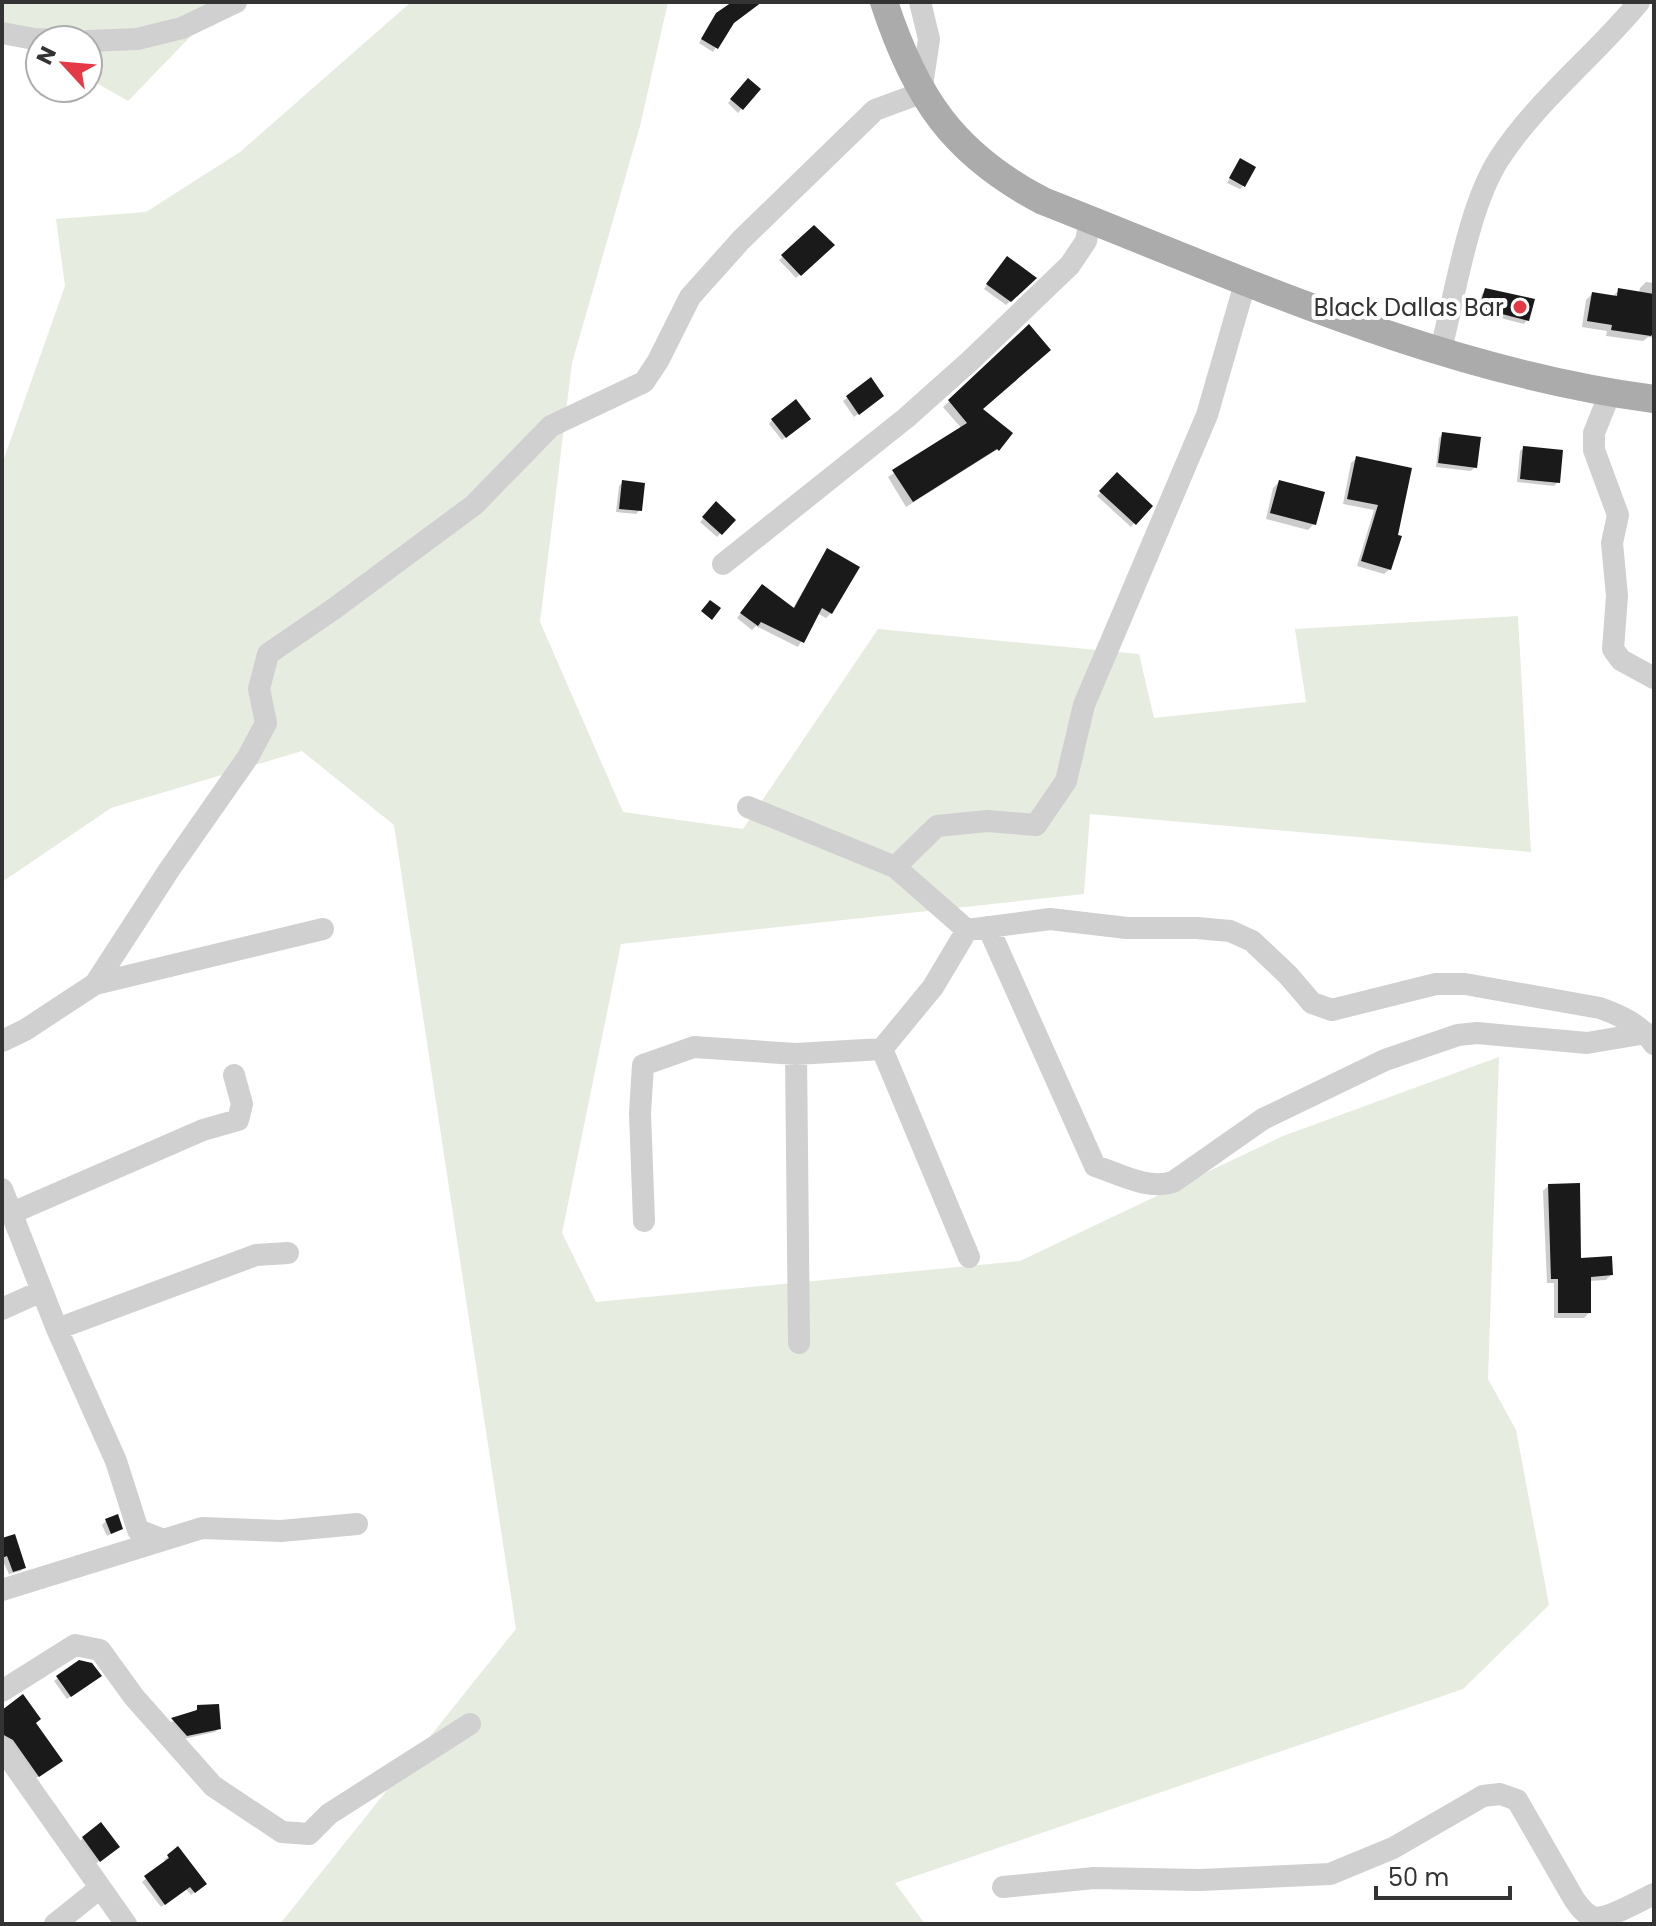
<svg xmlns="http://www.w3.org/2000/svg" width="1656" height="1926" font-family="Poppins,sans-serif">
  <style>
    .green { fill: #e6ecdf }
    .shadow { fill: #0003 }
    .building { fill: #1a1a1a }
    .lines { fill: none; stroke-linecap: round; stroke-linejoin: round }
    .minor { stroke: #d0d0d0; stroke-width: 22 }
    .major { stroke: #ababab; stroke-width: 28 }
    .poi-dot { fill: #e63946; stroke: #fff; stroke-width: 3 }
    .labels { text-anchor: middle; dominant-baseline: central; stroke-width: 8; stroke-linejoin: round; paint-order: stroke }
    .poi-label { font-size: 24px; fill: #333; stroke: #fff; text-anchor: end }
  </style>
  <rect width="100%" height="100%" fill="#fff"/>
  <path class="green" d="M2,2H224L128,101L88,78V40H40L2,28Z
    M411,2H668L640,126L572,363L540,622L623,812L743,829L878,629L1139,654L1154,718L1306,702L1295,629L1518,616L1531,852L1090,814L1084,894L621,944L562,1233L596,1302L1020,1261L1283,1136L1499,1057L1488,1379L1516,1430L1549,1605L1463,1689L895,1883L925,1924H280L516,1629L394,825L302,751L111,808L2,882V464L65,286L56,219L146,212L240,152Z"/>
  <path class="shadow" d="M736,2H755L731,24L713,52L699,43L710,23Z
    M748,80L758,89L738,113L728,103Z
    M1240,161L1243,186L1240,189L1227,183Z
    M814,228L832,245L796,278L779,260Z
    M1004,262L1034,278L1006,305L984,289Z
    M1646,282L1654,283V338L1648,337L1643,341L1606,336L1607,331L1582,327L1586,300L1592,294L1612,297L1619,290L1639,293L1640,288Z
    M1486,290L1527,320L1524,324L1477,312L1482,294Z
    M1029,327L981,409L998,449L906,507L888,477L962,429L943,407Z
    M871,380L878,399L854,417L843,401Z
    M772,420L805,422L782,440L769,424Z
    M1443,434L1475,467L1471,471L1436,467L1439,438Z
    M1524,448L1558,482L1554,486L1517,482L1520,451Z
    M1357,458L1410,469L1390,569L1384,574L1357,566L1374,510L1343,504L1351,463Z
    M1117,475L1150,506L1131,527L1097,496Z
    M623,482L640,510L636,514L616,512L619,486Z
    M1279,482L1314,524L1308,530L1266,519L1273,488Z
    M716,504L734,520L717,537L700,522Z
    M823,556L831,613L826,618L817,613L798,647L756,626L752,630L737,618L757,592L792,610Z
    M1549,1185L1579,1260L1611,1275L1606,1280L1589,1281V1313L1584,1318H1554V1283H1547L1543,1191Z
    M106,1521L121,1528L107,1536L102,1525Z
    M2,1540L24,1567L21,1571L9,1574L2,1559Z
    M58,1678L95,1680L67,1699L54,1681Z
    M198,1707L219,1728L215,1732L183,1739L169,1723L194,1713Z
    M2,1712L34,1723L56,1764L35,1779L2,1740Z
    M83,1838L113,1850L95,1864L79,1842Z
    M178,1849L200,1888L191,1895L186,1889L161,1907L142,1882L166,1862L164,1860Z"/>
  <path class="building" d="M732,2H762L734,23L718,49L701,39L716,13Z
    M748,78L761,89L743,110L730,99Z
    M1240,158L1256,167L1245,187L1229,178Z
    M814,225L835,245L801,276L781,255Z
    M1007,256L1037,278L1011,302L986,284Z
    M1485,288L1535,299L1529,321L1479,308Z
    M1618,288L1654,294V332L1651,336L1611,330L1612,325L1587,321L1592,292L1617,296Z
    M1029,324L1051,350L983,409L1013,433L999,451L997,449L913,502L892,470L967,423L948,400Z
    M871,377L884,396L859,415L846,396Z
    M796,399L811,419L786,438L771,419Z
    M1442,432L1481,437L1477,468L1438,463Z
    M1523,446L1563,450L1560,483L1520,479Z
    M1356,456L1412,468L1398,535L1402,536L1391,570L1361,561L1378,505L1347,499Z
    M1117,472L1153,506L1136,525L1099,491Z
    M622,480L645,483L642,511L619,509Z
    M1279,480L1325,492L1316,525L1270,513Z
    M716,501L736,520L722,535L702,517Z
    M827,548L860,567L832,614L822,608L804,643L761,622L758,626L740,613L762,584L794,608Z
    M710,600L721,608L712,620L701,611Z
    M1580,1183L1581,1258L1612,1256L1613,1275L1591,1277V1313H1558V1279H1551L1548,1184Z
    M118,1514L123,1529L111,1534L105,1519Z
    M15,1534L26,1568L13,1572L7,1556L2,1558V1538Z
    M79,1660L92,1663L102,1676L71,1697L56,1676Z
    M23,1694L41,1719L36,1723L63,1761L39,1777L13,1740L2,1734V1710Z
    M219,1704L221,1729L187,1736L171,1718L197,1710V1705Z
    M101,1822L120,1847L100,1862L82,1837Z
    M178,1846L207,1884L195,1893L190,1887L165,1905L144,1876L169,1858L167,1855Z"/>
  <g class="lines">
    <path class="minor" d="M2,33L34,39L64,40
      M88,41L137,39L182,28L236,2
      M1440,353C1455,296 1468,207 1499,159C1537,100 1595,56 1639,2
      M1610,393L1594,433V450L1618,515L1612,543L1617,596L1613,649L1621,660L1654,678
      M723,564L906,418L970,361L1070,265L1086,241L1090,220
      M748,807L895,867L967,930
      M895,867L937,826L987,821L1036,825L1066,781L1084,705L1207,415L1246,280
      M988,927L1095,1166C1120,1174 1147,1190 1173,1182L1263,1119L1385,1060L1458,1035L1477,1033L1587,1043L1646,1033
      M95,984L323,929
      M2,1041L25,1030L95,984L169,870L248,757L266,723L259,689L268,654L335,608L474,505L551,426L644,382L658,361L690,297L741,240L875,110L921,93L929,39L920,2
      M882,1049L969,1257
      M796,1054L799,1343
      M2,1189L57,1329L116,1461L138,1530L161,1539
      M12,1213L203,1130L238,1120L242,1104L234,1075
      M644,1221L640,1113L643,1065L694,1047L796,1054L882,1049L933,987L967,930L1050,919L1127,928H1197L1230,931L1252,941L1288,975L1312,1003L1332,1010L1436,984H1465L1600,1008C1622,1016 1641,1025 1654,1044
      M2,1309L42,1291
      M57,1329L256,1255L288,1253
      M2,1590L202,1528L281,1531L357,1524
      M2,1691L75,1645L100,1650L134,1697L213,1786L282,1832L309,1834L329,1814L470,1724
      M2,1748L126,1924
      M1003,1887L1094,1878L1200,1880L1330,1874L1393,1848L1483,1796L1500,1794L1517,1800L1574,1899C1579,1906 1584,1914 1593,1917C1606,1921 1641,1900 1654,1894
      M55,1924L100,1888"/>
    <path class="major" d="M884,2C915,97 953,154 1043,201C1242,279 1440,371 1654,399"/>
  </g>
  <circle class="poi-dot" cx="1520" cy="307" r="8"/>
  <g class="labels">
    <g class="poi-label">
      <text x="1504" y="307">Black Dallas Bar</text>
    </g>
  </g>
  <rect width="1656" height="1926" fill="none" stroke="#333333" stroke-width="8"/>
  <g transform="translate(64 64) rotate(296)"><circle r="38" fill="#ffffff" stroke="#adadad" stroke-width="2"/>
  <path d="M0-6L14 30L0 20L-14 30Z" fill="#e63946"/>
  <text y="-12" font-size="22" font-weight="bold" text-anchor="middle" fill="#333333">N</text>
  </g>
  <path d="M1376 1886v12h134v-12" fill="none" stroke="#333333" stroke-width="4"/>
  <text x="1388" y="1886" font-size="24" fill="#333333" stroke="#ffffff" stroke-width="6" paint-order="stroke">50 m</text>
</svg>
